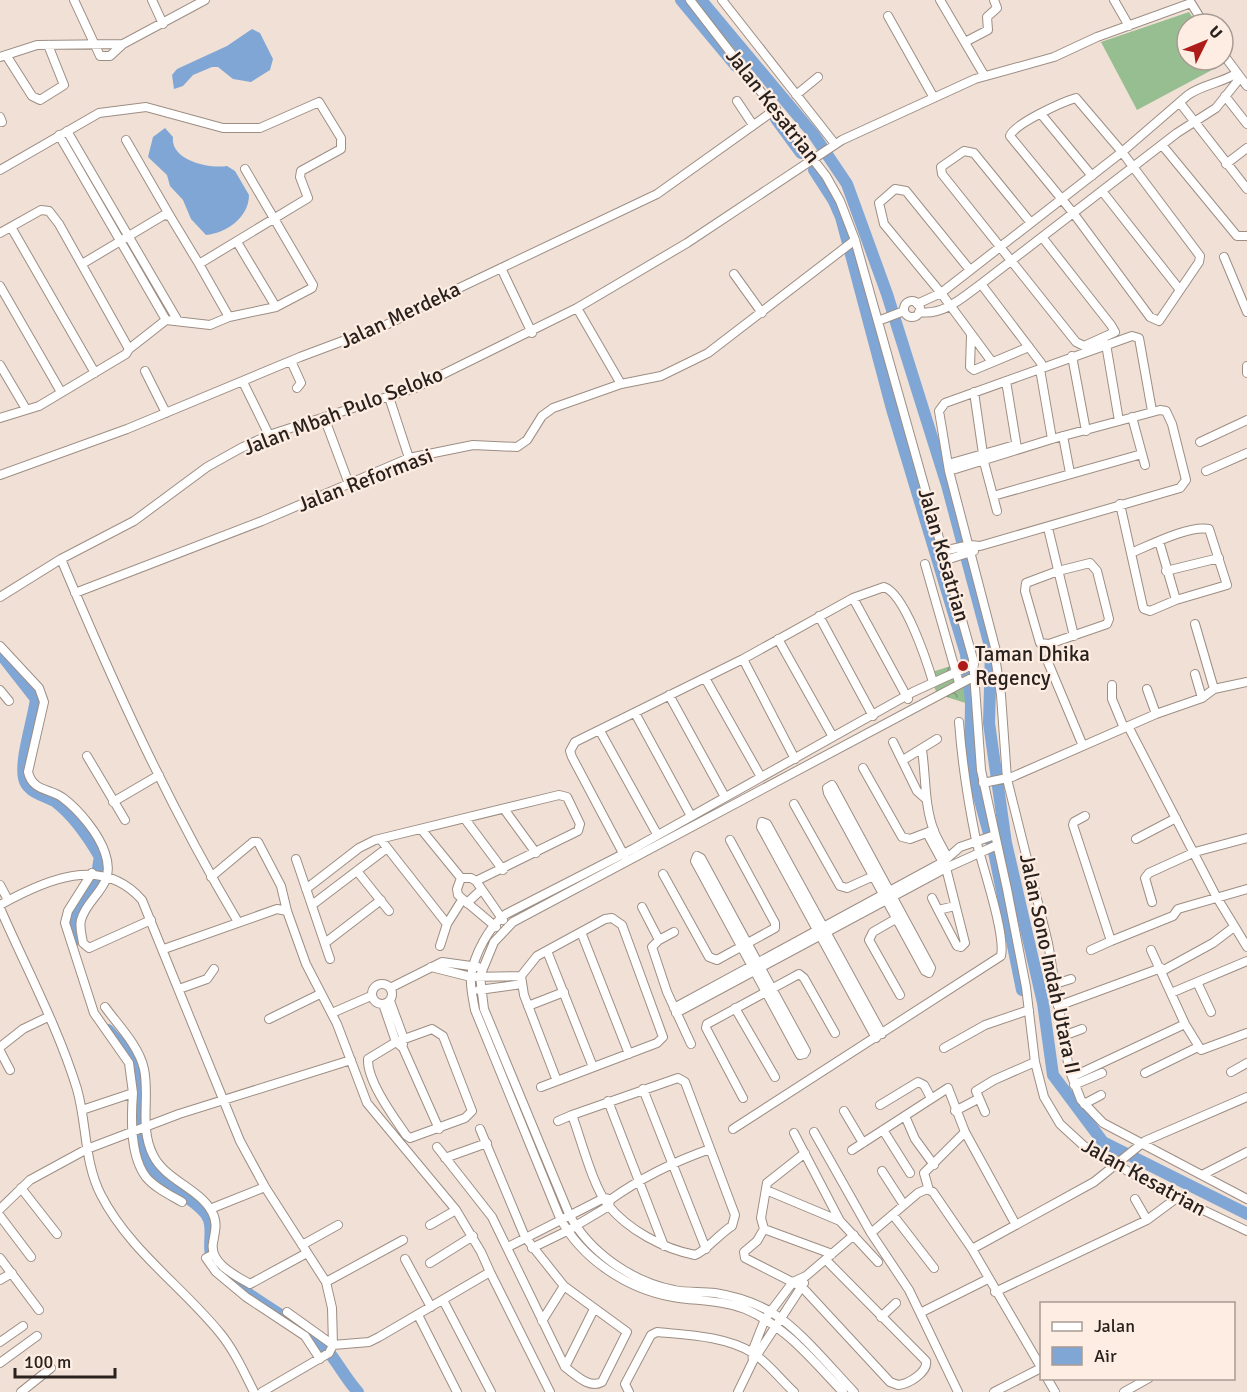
<svg xmlns="http://www.w3.org/2000/svg" width="1247" height="1392" font-family="Signika,sans-serif">
  <style>
    .park { fill: url(#park-crowns) }
    .pitch { fill: #96be91 }
    .water { fill: #7fa6d4 }
    .lines { fill: none; stroke-linecap: round; stroke-linejoin: round }
    .river { stroke: #7fa6d4; stroke-width: 12 }
    .minor-casing { stroke: #9d8e84; stroke-width: 10 }
    .minor { stroke: #fff; stroke-width: 8 }
    .poi-dot { fill: #ad1c19; stroke: #feede2; stroke-width: 2 }
    .labels { text-anchor: middle; dominant-baseline: central; stroke-width: 4.5; stroke-linejoin: round; paint-order: stroke }
    .street-label { font-size: 21px; fill: #28211d; stroke: #feede2 }
    .poi-label { font-size: 21px; fill: #28211d; stroke: #feede2; text-anchor: start }
  </style>
  <defs>
    <pattern id="park-crowns" width="20" height="18" patternUnits="userSpaceOnUse" patternTransform="scale(1.5)"><rect width="20" height="18" fill="#96be91"/><path d="M2 6a3 3 0 1 1 6 0M12 15a3 3 0 1 1 6 0" fill="none" stroke="#7a9a76"/></pattern>
  </defs>
  <rect width="100%" height="100%" fill="#f1e0d5"/>
  <path class="park" d="M972,659L975,706L937,694L929,673Z"/>
  <path class="pitch" d="M1189,12L1197,24H1187V60H1223L1225,63L1137,110L1101,42Z"/>
  <path class="water" d="M252,29L260,33L273,59L270,70L251,82L233,79L218,67H212L193,75L183,86L174,89L172,75L177,69L227,46Z
    M165,128L173,137C170,160 209,169 227,166L235,171L249,195C249,217 227,233 206,235L191,219L183,200L170,186L167,175L148,157L153,137Z"/>
  <g class="lines">
    <path class="river" d="M681,0L736,66
      M701,0L814,135L847,184L887,294L947,485L991,650L989,723L1006,843L1043,1003L1053,1075L1103,1142L1247,1214
      M776,119L801,153
      M814,170L834,201L841,217L892,409L966,654L971,702L970,764L994,852L1022,990
      M0,653L36,699C33,721 20,759 24,778C27,793 45,795 56,802C74,816 89,838 100,857C98,865 98,875 95,881C84,902 64,917 73,942
      M108,1030C117,1041 130,1052 135,1066C146,1101 128,1130 151,1168C164,1189 191,1194 206,1214C216,1228 205,1248 214,1262C231,1289 290,1318 316,1339C333,1352 343,1376 358,1392"/>
    <g class="minor-casing">
      <path id="minor" d="M74,0L100,56H110L123,44
        M152,0L163,24
        M690,0L826,176L840,201L855,240L973,659L981,770L1007,889L1026,987L1035,1062L1044,1097L1060,1124L1084,1146L1159,1189L1247,1231
        M722,0L835,144
        M940,0L984,75
        M1114,0L1129,26
        M888,16L934,98
        M965,42L988,30L987,17L997,8L994,0
        M1223,54L1247,86
        M6,55L32,96L40,100L64,85L48,45
        M0,57L37,45L123,44L205,0
        M796,95L818,77
        M1225,96L1247,124
        M1076,98L1122,152L1200,256L1199,262L1159,321L1150,317L1074,214L1010,136C1014,124 1062,102 1076,98Z
        M737,101L753,125
        M1180,103L1247,189
        M1041,114L1092,176
        M0,117L2,122
        M67,131L178,321
        M59,135L166,320L210,325L229,317L199,264
        M126,140L170,216
        M1162,145L1237,236H1247
        M1226,164L1247,148
        M0,170L99,113L146,107L223,128H260L319,102L341,138V149L301,171L300,177L308,198L199,264L170,216L164,215L82,264
        M1102,191L1180,290
        M1031,223L974,153L964,151L941,167L942,174L1076,342L1084,346L1115,332L1111,325L1042,237
        M11,227L95,373
        M0,233L41,210L49,211L59,224L129,349L126,354L39,406L0,418
        M237,242L276,307
        M1224,257L1247,312
        M501,268L532,333
        M970,270L906,191L895,189L879,203L884,224L941,293L992,362
        M734,274L762,313
        M981,284L1041,363
        M0,286L61,392
        M904 309a8 8 0 1 1 16 0a8 8 0 1 1-16 0Z
        M917,304L941,293L1122,152L1188,95C1204,84 1222,83 1237,73
        M577,308L621,384
        M919,312C943,316 962,298 981,284L1177,133L1216,108L1240,78
        M229,317L276,307L312,288L313,285L245,169
        M878,321L904,311
        M971,336L970,367L974,370L1029,347
        M1106,344L1119,421
        M129,349L166,320
        M1072,356L1086,431
        M291,361L301,383L297,388
        M0,365L26,409
        M1247,366V373
        M1040,369L1052,439
        M145,371L166,413
        M1006,381L1017,448
        M243,382L269,435
        M974,392L983,454
        M389,397L409,458
        M324,417L349,484
        M1132,417L1145,465
        M1063,436L1070,473
        M1200,442L1247,420
        M984,462L997,511
        M948,464L1015,445
        M1206,471L1247,453
        M0,475L127,429L300,357L388,324L457,289L657,194L776,109
        M993,496L1142,454
        M1120,504L1143,607L1144,609L1150,611L1176,600L1227,585L1209,529C1189,525 1150,545 1131,553
        M1048,528L1074,636
        M1159,541L1176,600
        M943,551L970,545L980,546L1180,488L1186,480L1172,424L1166,411L1160,410L1052,439L949,471
        M61,559C113,683 169,806 238,922
        M946,560L974,551
        M1090,563L1097,571L1109,619L1107,624L1049,644L1040,643L1025,591L1026,583L1058,571Z
        M925,564L959,683
        M1166,571L1219,558
        M75,593L262,521L409,458L473,445L517,447L527,440L542,416L553,408L621,384L661,376L708,353L855,240
        M0,597L61,559L134,521L207,467L241,448L269,435L415,388L577,308L687,243L842,140L975,79L1054,57L1097,37L1191,3L1204,24
        M853,598L908,699
        M819,616L873,716
        M1195,624L1214,689
        M778,639L833,737
        M0,646L39,688L44,702L28,772C33,792 50,788 63,798C79,810 99,834 105,853C117,887 88,895 81,920C79,927 82,936 83,943L89,948L151,920
        M996,651L949,471L939,411L945,403L1132,336L1139,338L1152,411
        M743,659L795,759
        M1047,660L1083,746
        M996,663L1001,695L1007,779L1048,943L1069,1069L1081,1100L1103,1123L1247,1199
        M1195,674L1202,698
        M705,678L761,777
        M1112,685V699L1124,728
        M1147,689L1156,714
        M0,690L9,701
        M669,695L725,797
        M635,713L691,816
        M1128,726L1216,896L1247,947
        M600,731L657,834
        M893,742L917,791L926,799
        M922,750C926,776 924,805 934,831C937,839 943,848 947,857
        M87,756L125,820
        M903,760L937,739
        M863,768L902,837L910,839L934,830
        M983,783L1012,777L1156,714L1202,698L1214,689L1247,682
        M832,785L931,968L929,973L925,971L828,793L827,788Z
        M113,802L159,775
        M794,804L840,886L847,888L878,874
        M504,809L536,853
        M1085,816L1074,822L1073,825L1111,941L1173,916L1178,909L1247,889
        M465,819L503,870
        M421,829L461,878
        M927,833L946,868L965,943L961,947L957,946L938,910L955,906
        M1136,839L1176,818
        M381,840L447,924
        M697,856L695,861L800,1055L804,1054
        M697,856L701,858L806,1051L804,1054
        M625,857L572,757L570,751L575,742L743,659L853,598L884,587C905,594 927,662 933,682
        M296,859L330,959
        M357,871L389,911
        M92,873L68,911L65,923L94,1013L129,1063L133,1093
        M663,874L709,957L717,960L775,928V923L730,840
        M211,877L253,842H258L281,886L287,911
        M0,885L8,900
        M306,889L359,848L375,840L559,795L567,797L580,824L578,831L476,881
        M932,898L938,910
        M1152,902L1145,878L1149,873L1195,852L1247,838
        M467,903L481,890
        M0,905C45,880 102,854 142,900L240,1141L265,1187L326,1282L332,1308L333,1345
        M312,905L387,848
        M642,907L659,940L652,947L667,992L691,1044
        M0,908C26,968 58,1027 77,1089C87,1124 84,1162 101,1195C130,1251 181,1285 220,1333C234,1350 244,1372 254,1392
        M899,917L873,932L869,940L900,995
        M612,918L622,925L663,1037L657,1043L557,1081L524,995L521,976L537,956L605,919Z
        M496,927L458,895L457,889L461,878H471L476,881L503,920
        M581,932L629,1054
        M659,940L674,932
        M325,943L381,900
        M440,946L447,924L462,900
        M164,949L277,909L287,911L306,964L337,1024L367,1103L456,1210L481,1252L490,1272L379,1337L369,1342L333,1345L329,1353L262,1392
        M1091,950L1111,941
        M1151,950L1185,1024L1201,1050L1247,1033
        M547,951L593,1067
        M431,967L471,977L521,976
        M1162,971L1213,943L1234,927
        M1197,982L1211,1012
        M372 994a10 10 0 1 1 20 0a10 10 0 1 1-20 0Z
        M1055,984L1071,979
        M390,988L442,962L478,967
        M179,989L207,979L214,969
        M479,990L522,984
        M1171,993L1247,961
        M390,1001L404,1039L403,1044
        M383,1004L396,1042L403,1048L439,1129
        M528,1006L564,992
        M1058,1006L1161,968
        M105,1007C118,1025 139,1046 144,1069C150,1098 139,1127 153,1155C165,1180 199,1188 212,1212C218,1223 215,1231 213,1243C209,1263 236,1276 250,1284L307,1253
        M674,1008L943,862L960,847L995,835
        M735,1008L775,1077
        M332,1013L371,996
        M676,1013L946,868L997,845
        M269,1019L320,994
        M432,1029L443,1036L472,1111L465,1118L410,1138L406,1135C393,1116 367,1081 368,1059L396,1042Z
        M1063,1036L1082,1029
        M876,1038L761,827L762,822L767,824L882,1034
        M0,1047L23,1029L48,1017
        M944,1048L985,1025L1029,1010
        M0,1051L10,1070
        M1231,1072L1247,1063
        M1145,1073L1198,1047
        M1072,1077L1185,1024
        M678,1078L685,1082L735,1215L732,1226C719,1234 705,1252 695,1255C664,1249 628,1230 608,1205C593,1187 581,1139 572,1115Z
        M1074,1085L1102,1073
        M541,1087L557,1081
        M643,1089L706,1249
        M743,1098L706,1028L707,1024L799,974L804,978L835,1033
        M608,1101L664,1246
        M1084,1104L1101,1095
        M880,1105L918,1082L924,1085L931,1098
        M82,1110L133,1093C131,1119 130,1156 146,1177C155,1188 170,1195 182,1202
        M844,1111L863,1143
        M955,1111L978,1099
        M985,1112L976,1091L994,1080L1035,1062
        M905,1116L915,1139L934,1165
        M558,1121L572,1115
        M733,1129L1001,956C1006,934 982,865 976,840C968,801 962,762 959,722
        M883,1130L910,1173
        M814,1132L871,1233L909,1290L958,1392
        M794,1133L840,1221L878,1262
        M437,1147L492,1217L565,1367C576,1375 589,1389 602,1382L627,1332L564,1286L525,1237L480,1129
        M852,1150L948,1088L965,1132L1016,1225
        M805,1153L767,1183L761,1218L764,1229L757,1241L744,1252L745,1258L802,1287L890,1382L898,1385C909,1384 928,1372 926,1361L826,1260
        M445,1158L487,1143
        M882,1171L904,1205
        M1202,1175L1247,1152
        M21,1188L57,1234
        M766,1190L840,1221
        M929,1190L924,1173L965,1132
        M1135,1199L1147,1220
        M0,1209L30,1180L87,1149L179,1114L351,1060
        M210,1209L265,1187
        M893,1215L934,1268
        M0,1216L31,1257
        M430,1225L456,1210
        M764,1229L832,1254
        M871,1233L918,1193L927,1189L933,1192L972,1249L1042,1369
        M302,1245L338,1225
        M508,1247L604,1198L609,1199
        M532,1248L567,1231L609,1206L610,1200C642,1177 673,1162 710,1149
        M972,1249L1094,1182L1145,1141L1247,1097
        M214,1254L206,1258L216,1272L246,1297L305,1336L320,1359
        M0,1258L39,1310
        M405,1259L431,1307
        M430,1263L473,1236
        M490,1272L550,1392
        M0,1280L12,1273
        M326,1282L403,1240
        M995,1292L1147,1220L1178,1197
        M443,1300L491,1392
        M287,1312L333,1345
        M920,1313L988,1279
        M418,1315L457,1392
        M881,1317L896,1303
        M542,1321L564,1286
        M0,1342L23,1326
        M753,1361L752,1352L765,1319L793,1282L806,1276L854,1235
        M0,1363L37,1336
        M565,1367L594,1309
        M1047,1378L1055,1392
        M21,1392L51,1368
        M629,1392L625,1384L651,1335L657,1332C688,1335 725,1336 753,1353C768,1363 781,1380 794,1392
        M738,1392L753,1361L804,1283
        M843,1392C813,1361 786,1326 745,1309C722,1300 697,1301 673,1297C627,1289 582,1259 560,1218L475,1010C473,999 470,987 471,976C474,955 489,926 506,914L633,849L913,692L974,664
        M854,1392C830,1367 800,1329 771,1312C755,1303 734,1296 715,1293C702,1291 687,1293 674,1290C632,1282 589,1252 569,1214L484,1009L480,976L494,942L513,922L975,676
        M994,1392L1041,1368
        M1124,1392L1149,1378"/>
    </g>
    <use href="#minor" class="minor"/>
  </g>
  <circle class="poi-dot" cx="963" cy="666" r="6"/>
  <g class="labels">
    <g class="street-label">
      <text transform="translate(773 106) rotate(52)">Jalan Kesatrian</text>
      <text transform="translate(400 315) rotate(-25)">Jalan Merdeka</text>
      <text transform="translate(343 411) rotate(-21)">Jalan Mbah Pulo Seloko</text>
      <text transform="translate(365 480) rotate(-21)">Jalan Reformasi</text>
      <text transform="translate(944 555) rotate(74)">Jalan Kesatrian</text>
      <text transform="translate(1050 964) rotate(78)">Jalan Sono Indah Utara II</text>
      <text transform="translate(1144 1177) rotate(29)">Jalan Kesatrian</text>
    </g>
    <g class="poi-label">
      <text x="975" y="654">Taman Dhika<tspan x="975" dy="24">Regency</tspan></text>
    </g>
  </g>
  <rect x="1040" y="1302" width="195" height="78" fill="#feede2" stroke="#a89b93" stroke-width="1.5"/>
  <rect x="1052" y="1322" width="30" height="9" fill="#ffffff" stroke="#a89b93" stroke-width="1.5"/>
  <text x="1094" y="1332" font-size="18" fill="#28211d">Jalan</text>
  <rect x="1052" y="1347" width="30" height="18" fill="#7fa6d4" stroke="#a89b93" stroke-width="1.5"/>
  <text x="1094" y="1362" font-size="18" fill="#28211d">Air</text>
  <g transform="translate(1205 42) rotate(47)"><circle r="28" fill="#feede2" stroke="#a89b93" stroke-width="1.5"/>
  <path d="M0-4.5L10 22L0 15L-10 22Z" fill="#ad1c19"/>
  <text y="-9" font-size="16" font-weight="bold" text-anchor="middle" fill="#28211d">U</text>
  </g>
  <path d="M15 1368v9h100v-9" fill="none" stroke="#28211d" stroke-width="3"/>
  <text x="24" y="1368" font-size="18" fill="#28211d" stroke="#feede2" stroke-width="4.5" paint-order="stroke">100 m</text>
</svg>
